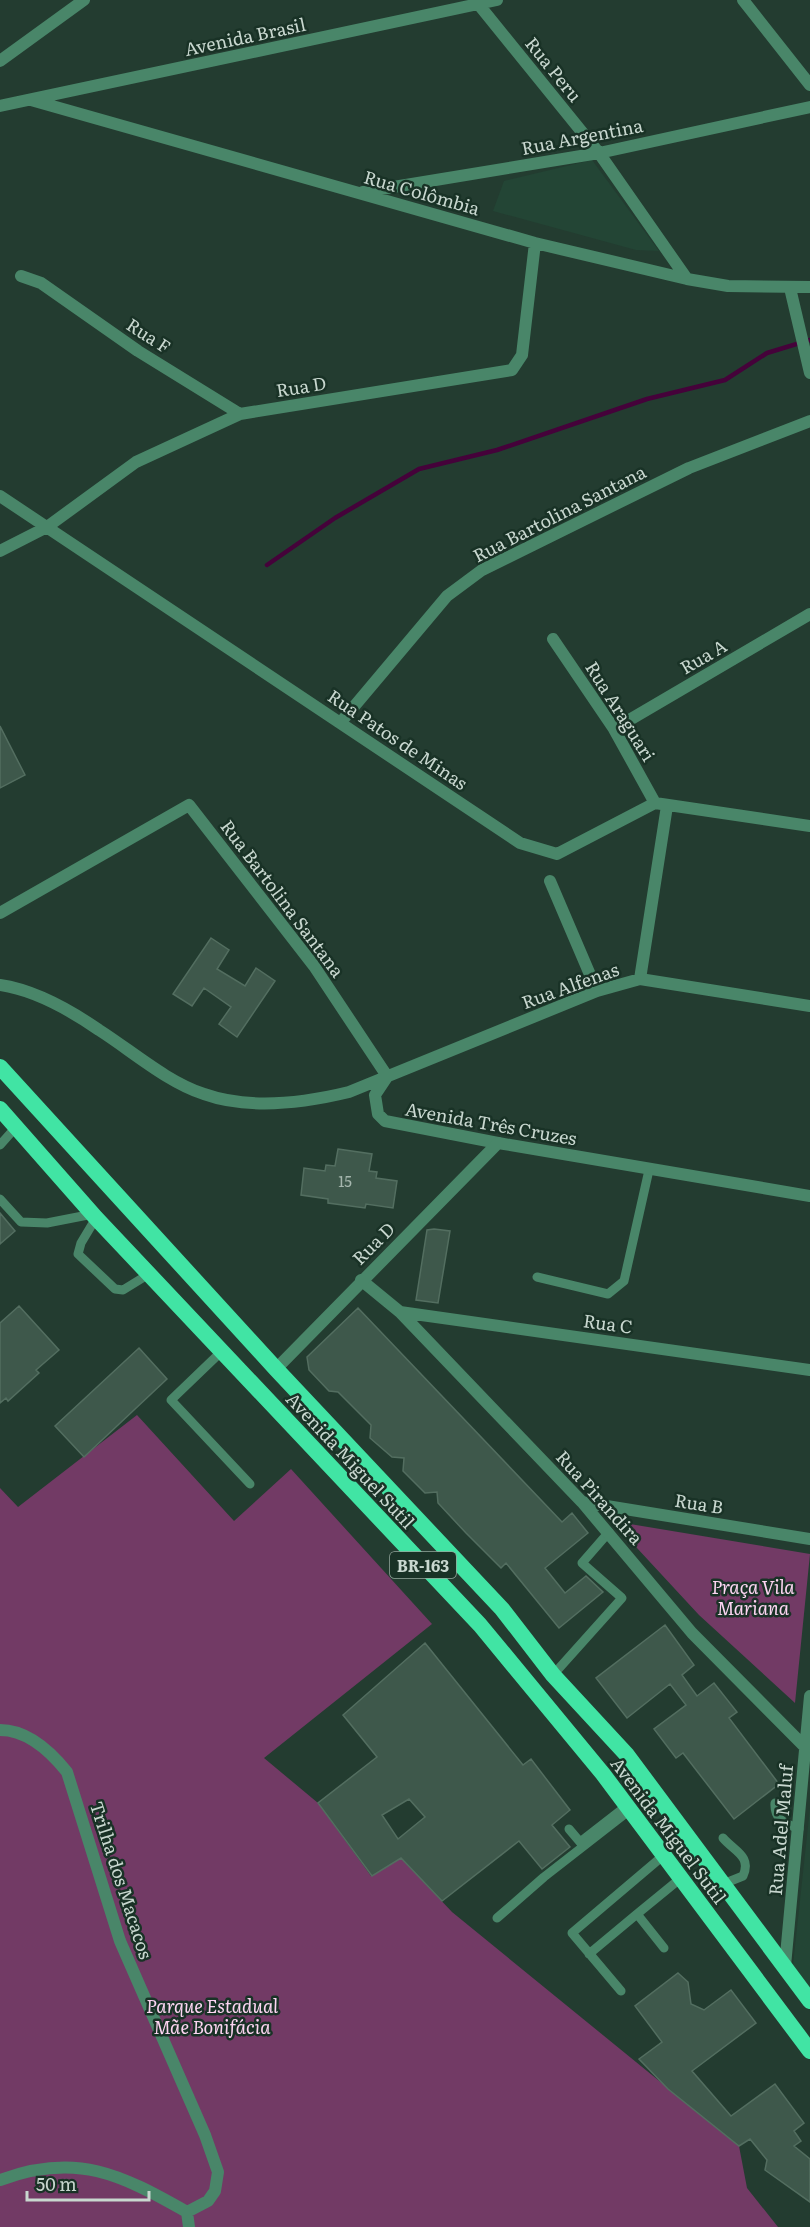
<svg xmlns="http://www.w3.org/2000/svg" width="810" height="2227" font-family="Literata,serif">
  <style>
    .built { fill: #234535 }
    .green { fill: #723a65 }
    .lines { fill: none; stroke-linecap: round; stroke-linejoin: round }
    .stream { stroke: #45023a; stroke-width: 4.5 }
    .building { fill: #3e584b; stroke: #536e60; stroke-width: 1.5; fill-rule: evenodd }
    .service { stroke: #498669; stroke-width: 9 }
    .minor { stroke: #498669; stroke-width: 12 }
    .tertiary { stroke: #498669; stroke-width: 12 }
    .trunk { stroke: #41e4a4; stroke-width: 16 }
    .labels { text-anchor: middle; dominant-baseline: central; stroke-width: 5; stroke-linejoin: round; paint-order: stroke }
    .number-label { font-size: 15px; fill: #a6b7ae }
    .shield { fill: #193226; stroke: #94a69c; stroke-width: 1.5 }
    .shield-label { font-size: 16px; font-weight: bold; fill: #c8d7cf }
    .street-label { font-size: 18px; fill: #c8d7cf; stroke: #193226 }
    .park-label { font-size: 18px; font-style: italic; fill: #fdd5f2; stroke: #193226 }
  </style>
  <rect width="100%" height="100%" fill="#233c30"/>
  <path class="built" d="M592,160L659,251L636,250L493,211L504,181Z
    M810,1808V1988L793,1965Z"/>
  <path class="green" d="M137,1415L234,1521L291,1469L432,1624L264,1758L318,1803L371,1876L401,1858L452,1912L739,2146L747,2188L778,2227H0V1488L18,1507Z
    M612,1521L810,1554L795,1703L699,1615Z"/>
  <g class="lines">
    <path class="stream" d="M267,565L335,518L419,469L497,450L647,399L725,380L767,353L810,340"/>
  </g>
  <path class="building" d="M0,726L25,775L0,788Z
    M211,938L229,950L217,969L245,986L256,968L275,981L237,1037L219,1024L231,1007L204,988L192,1006L173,994Z
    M338,1149L372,1154L369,1171L377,1172L376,1178L397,1181L393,1208L366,1204L365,1208L328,1203V1199L301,1195L304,1168L325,1171L326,1165L335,1166Z
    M0,1213L15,1231L0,1244Z
    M434,1229L450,1231L438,1303L416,1300L427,1230Z
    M19,1306L59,1350L36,1370L39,1373L8,1401L6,1398L0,1403V1323Z
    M358,1308L562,1522L572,1513L588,1533L545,1568L565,1593L586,1576L603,1592L559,1628L506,1563L501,1568L466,1533L438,1503L437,1492L425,1493L403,1471L404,1458L392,1457L370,1438L371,1425L338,1392L329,1391L309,1370L307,1357Z
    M139,1348L167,1379L84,1457L55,1426Z
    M665,1625L694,1665L682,1675L697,1696L714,1683L737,1712L729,1718L779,1784L734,1819L683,1753L676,1758L654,1729L686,1705L670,1684L627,1718L596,1678Z
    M425,1643L523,1765L531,1759L570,1810L552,1825L570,1847L542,1869L519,1841L442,1901L401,1858L372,1876L318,1803L377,1757L343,1715ZM409,1799L425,1817L398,1839L382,1815Z
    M678,1973L688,1982L691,2004L704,2010L731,1990L756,2023L692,2071L731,2116L775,2084L804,2123L794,2131L801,2141L794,2146L810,2159V2202L765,2170L767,2160L750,2139L739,2146L668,2089L639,2059L662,2042L635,2006Z"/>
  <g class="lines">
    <path class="service" d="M0,1145L16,1127
      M0,1199L21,1222L47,1223L93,1214
      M96,1218L81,1243L78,1254L115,1289L123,1290L149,1274
      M537,1277L608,1294L624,1281L649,1170
      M222,1351L171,1400L250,1484
      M553,1675L622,1598L582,1563L609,1532
      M775,1803C774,1820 785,1823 799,1829
      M569,1829L580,1842L625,1807
      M723,1838C734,1851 752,1856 743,1876L723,1884
      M497,1918L544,1877L630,1810
      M664,1948L637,1914L681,1878
      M589,1954L637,1914
      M621,1991L572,1933L664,1855"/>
    <path class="minor" d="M475,0L599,153L687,279
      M743,0L810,85
      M0,61L84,0
      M31,100L535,243L687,279L728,286L810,287
      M0,106L497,0
      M363,192L599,153L810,107
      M21,276L41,283L138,351L240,414
      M790,288L810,373
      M0,496L520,843L557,854L655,803L810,826
      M0,551L47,527L136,462L240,414L512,370L522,355L535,243
      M553,639L614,729L655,803
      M341,722L447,596L482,570L689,468L810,421
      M614,729L810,614
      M550,881L597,991
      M0,913L189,805L314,966L387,1076
      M640,979L667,806
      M0,985C35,990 70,1010 99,1030C132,1051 167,1082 204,1094C249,1110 304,1103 349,1092L597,991L640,979L810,1006
      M387,1077L375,1095L378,1114L385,1121L498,1143
      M361,1280L400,1312L582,1502L692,1633L804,1746
      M400,1312L810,1370
      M582,1502L810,1539
      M0,1730C28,1730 51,1752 67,1772L120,1941L205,2135L218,2172L215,2191L208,2201L187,2212C120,2174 77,2152 0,2180
      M785,1966L810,1696
      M187,2212L189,2227"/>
    <path class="tertiary" d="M276,1369L498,1143L810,1196"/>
    <path class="trunk" d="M0,1067L276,1369L502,1609L553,1675L627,1755L810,2001
      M0,1109L96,1218L480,1625L603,1774L810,2051"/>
  </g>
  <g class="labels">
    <g class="number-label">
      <text x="345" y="1180">15</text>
    </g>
    <rect class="shield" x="390" y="1552" width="66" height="26" rx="4.5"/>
    <g class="shield-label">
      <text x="423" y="1565">BR-163</text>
    </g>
    <g class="street-label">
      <text transform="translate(245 36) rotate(-12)">Avenida Brasil</text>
      <text transform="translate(554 69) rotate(51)">Rua Peru</text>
      <text transform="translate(582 136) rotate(-11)">Rua Argentina</text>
      <text transform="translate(422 192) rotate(16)">Rua Colômbia</text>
      <text transform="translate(149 335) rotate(33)">Rua F</text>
      <text transform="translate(301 386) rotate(-9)">Rua D</text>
      <text transform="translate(559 513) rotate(-27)">Rua Bartolina Santana</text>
      <text transform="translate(703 656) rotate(-30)">Rua A</text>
      <text transform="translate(621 711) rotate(58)">Rua Araguari</text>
      <text transform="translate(398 739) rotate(34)">Rua Patos de Minas</text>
      <text transform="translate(283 898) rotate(53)">Rua Bartolina Santana</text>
      <text transform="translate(570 985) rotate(-20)">Rua Alfenas</text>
      <text transform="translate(491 1123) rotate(10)">Avenida Três Cruzes</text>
      <text transform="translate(373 1243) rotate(-45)">Rua D</text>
      <text transform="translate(608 1323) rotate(8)">Rua C</text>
      <text transform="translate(351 1460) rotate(47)">Avenida Miguel Sutil</text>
      <text transform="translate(600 1497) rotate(48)">Rua Pirandira</text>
      <text transform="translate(699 1503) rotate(9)">Rua B</text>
      <text transform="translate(669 1830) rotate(53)">Avenida Miguel Sutil</text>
      <text transform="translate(780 1830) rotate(-85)">Rua Adel Maluf</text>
      <text transform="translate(122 1880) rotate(72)">Trilha dos Macacos</text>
    </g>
    <g class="park-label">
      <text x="753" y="1586">Praça Vila<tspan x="753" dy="21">Mariana</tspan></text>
      <text x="212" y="2005">Parque Estadual<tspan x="212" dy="21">Mãe Bonifácia</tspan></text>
    </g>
  </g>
  <path d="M27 2191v9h122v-9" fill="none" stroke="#c8d7cf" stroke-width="3"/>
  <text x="36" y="2191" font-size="18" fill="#c8d7cf" stroke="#193226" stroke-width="4.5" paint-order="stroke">50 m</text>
</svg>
